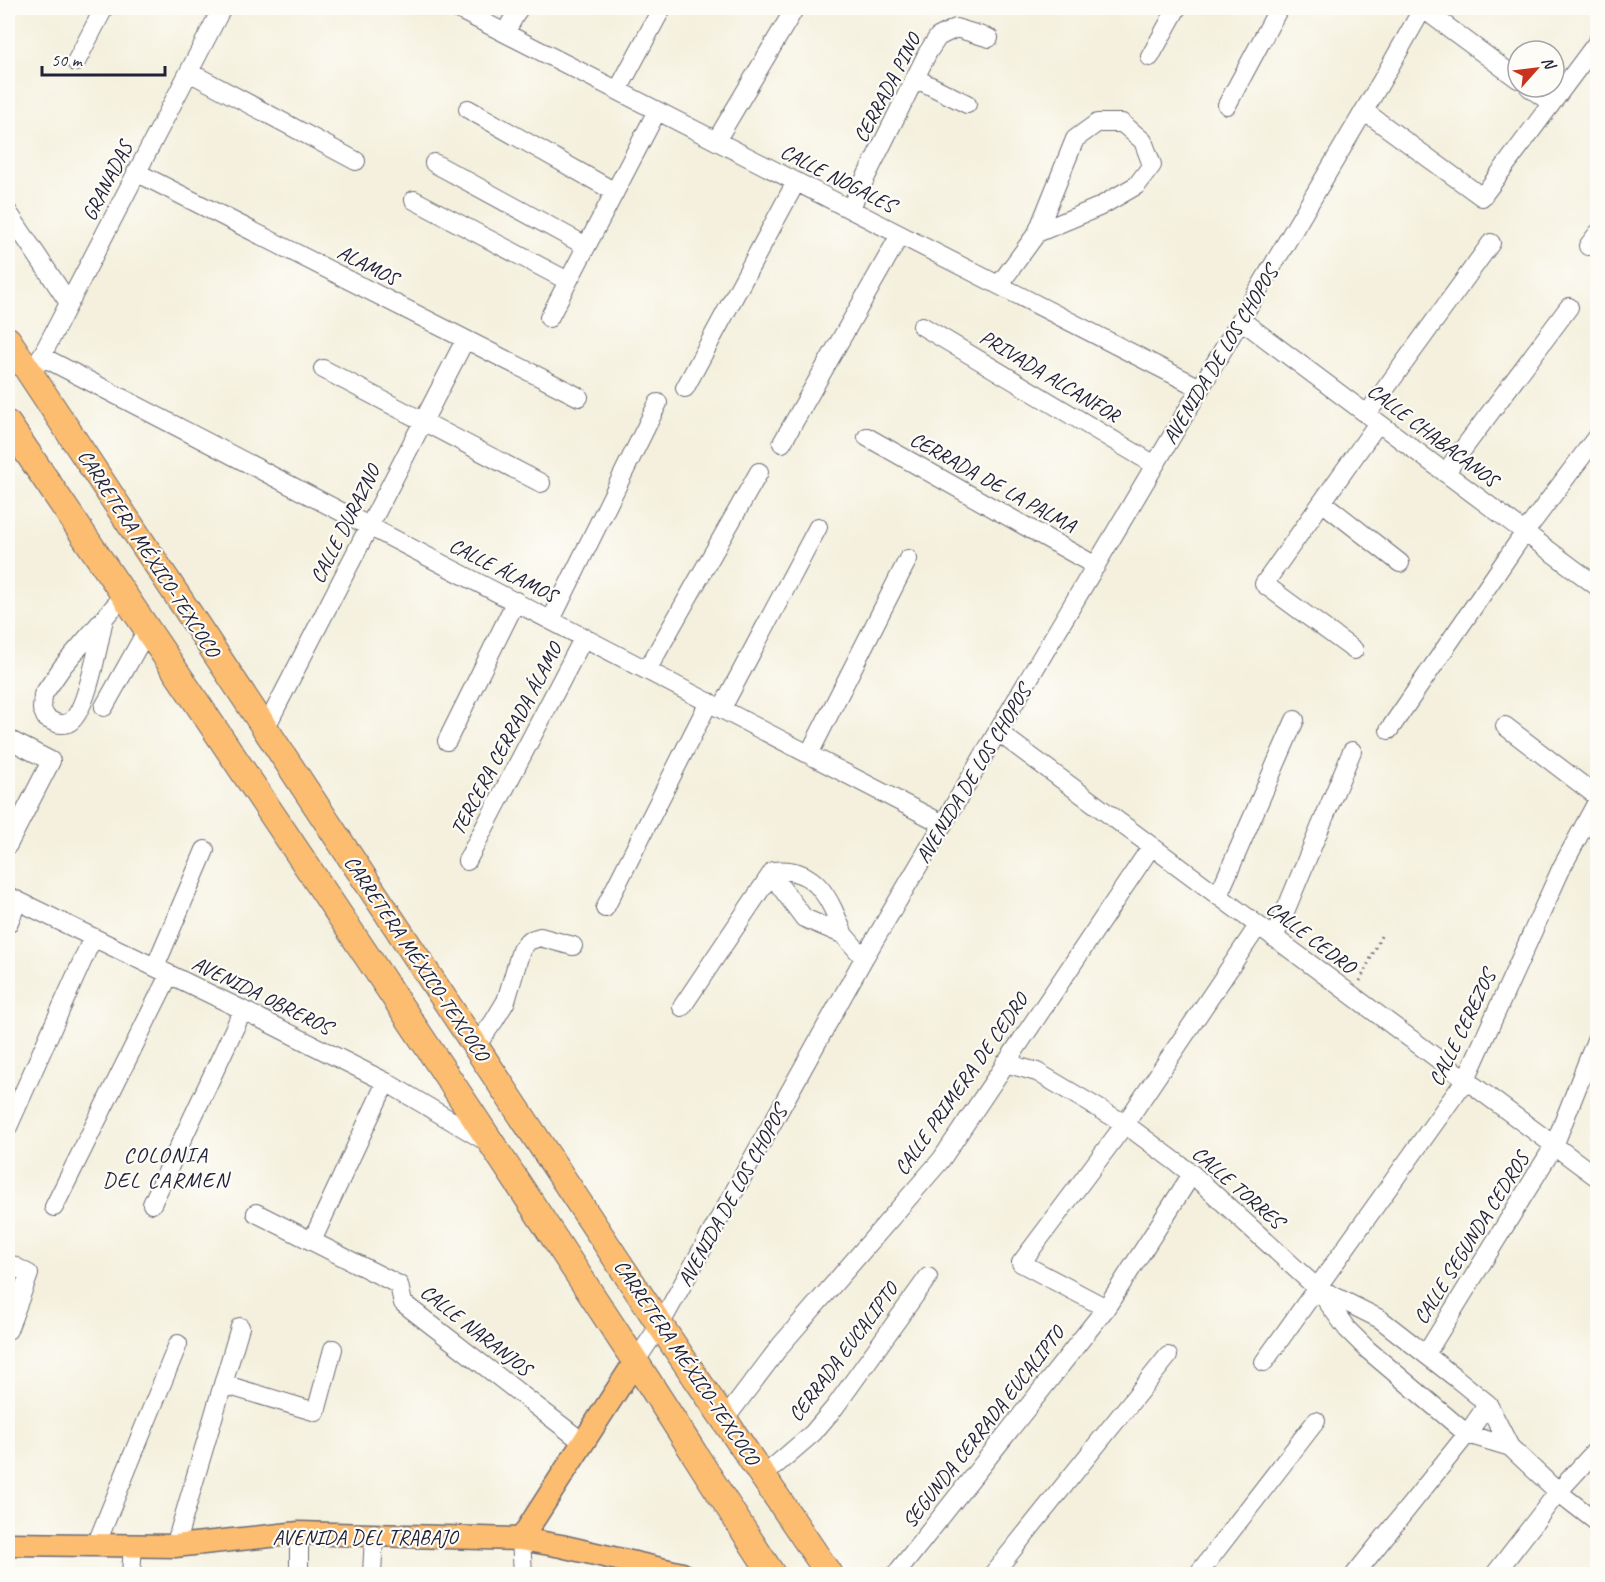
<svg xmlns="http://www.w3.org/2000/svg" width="1605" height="1582" font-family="Caveat,sans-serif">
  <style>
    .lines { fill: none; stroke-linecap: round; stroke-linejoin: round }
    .minor-casing { stroke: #6c6a74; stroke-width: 20 }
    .major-casing { stroke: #6c6a74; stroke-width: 25 }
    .highway-casing { stroke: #6c6a74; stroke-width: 28 }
    .path { stroke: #6c6a74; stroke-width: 3; stroke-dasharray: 1.5 4.5; stroke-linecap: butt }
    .minor { stroke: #fff; stroke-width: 18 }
    .major { stroke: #fcbd6f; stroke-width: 22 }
    .highway { stroke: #fcbd6f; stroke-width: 26 }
    .path-bridge { stroke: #6c6a74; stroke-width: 3; stroke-dasharray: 1.5 4.5; stroke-linecap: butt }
    .labels { text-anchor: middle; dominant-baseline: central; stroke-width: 4.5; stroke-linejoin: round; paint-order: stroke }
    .street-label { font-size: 21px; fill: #22223b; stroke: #fdfcf7 }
    .neighbourhood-label { font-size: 22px; letter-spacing: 1.5px; fill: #22223b; stroke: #fdfcf7 }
  </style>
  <rect width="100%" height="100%" fill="#fdfcf7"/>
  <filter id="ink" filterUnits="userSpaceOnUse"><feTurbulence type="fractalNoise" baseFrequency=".0167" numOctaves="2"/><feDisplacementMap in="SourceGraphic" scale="12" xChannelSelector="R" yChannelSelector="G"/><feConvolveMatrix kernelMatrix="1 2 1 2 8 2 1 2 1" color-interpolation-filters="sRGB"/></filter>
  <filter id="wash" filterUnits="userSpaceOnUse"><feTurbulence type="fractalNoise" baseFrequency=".008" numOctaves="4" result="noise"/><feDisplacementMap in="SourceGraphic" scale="24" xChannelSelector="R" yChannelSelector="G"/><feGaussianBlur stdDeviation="1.35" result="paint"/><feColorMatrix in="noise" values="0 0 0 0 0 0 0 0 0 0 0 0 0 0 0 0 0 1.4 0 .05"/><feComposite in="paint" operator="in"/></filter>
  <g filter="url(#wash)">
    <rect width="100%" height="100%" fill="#f4f0dd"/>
  </g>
  <g filter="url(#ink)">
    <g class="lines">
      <g class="minor-casing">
        <path id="minor" d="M456,8L1200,388
          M1422,8L1518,79
          M505,33L519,8
          M1150,57L1177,8
          M76,62L104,8
          M189,72L356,161
          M915,78L967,104
          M1529,87L1551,103
          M618,90L662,8
          M1227,105L1279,8
          M468,109L615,192
          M1364,111L1482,197L1598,41
          M716,141L795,8
          M434,163L586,246
          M136,172L579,397
          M414,200L568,281
          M850,209L928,52L938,37L956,28L989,38
          M8,212L69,303
          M1588,246L1598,233
          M999,285L1037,233L1075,139L1097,123H1122L1143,141L1152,165L1137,185L1099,207L1037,233
          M549,318L657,111
          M1241,320L1598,587
          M922,326L1155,465
          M41,356L943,824
          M37,365L222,8
          M323,369L541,483
          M685,388L796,182
          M1367,414L1491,243
          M867,437L1096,566
          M782,443L900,235
          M1445,473L1569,307
          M1322,502L1400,563
          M104,619C99,640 87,715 68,723C60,726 53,722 46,718L42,709L43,695L63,666L124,595
          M551,620L658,403
          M1354,650L1264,584L1378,423
          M647,670L759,472
          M104,707L147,630
          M722,708L818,527
          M1505,726L1598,797
          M265,729L465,340
          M1389,730L1525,532L1598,435
          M998,732L1598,1178
          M8,739L51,761L8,845
          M447,741L516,601
          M809,754L908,559
          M467,861L584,637
          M773,871L777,882L804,918L844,935L864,958
          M773,871C817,866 830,900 844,935
          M8,896L243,1010L386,1082L489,1143
          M1218,896L1295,720
          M605,908L709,702
          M8,924L18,901
          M1274,938L1352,751
          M155,967L205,850
          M682,1007L773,871
          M476,1046L494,1021L506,1001L521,950L528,941L540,937L573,946
          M1005,1063L1037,1072L1125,1124L1192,1174L1318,1289L1347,1329L1368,1350L1467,1434L1510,1447
          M8,1127L93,937
          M152,1204L243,1010
          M54,1207L169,975
          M256,1213L399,1285L403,1303L584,1443
          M312,1241L386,1082
          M8,1263L29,1274L8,1330
          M1320,1289L1380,1319L1456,1378L1488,1404L1510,1447L1558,1492L1598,1523
          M1106,1308L1021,1263L1125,1124L1258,926
          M1426,1354L1554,1146L1598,1035
          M635,1362L660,1325L864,958L1381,82L1423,8
          M1264,1362L1466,1079L1562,867L1598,800
          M223,1384L316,1412L333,1349
          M725,1419L781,1345L941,1160L1151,847
          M763,1476L813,1433L835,1407L928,1277
          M521,1539L523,1574
          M96,1545L178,1344
          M175,1546L240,1327
          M131,1574L133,1545
          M299,1574V1533
          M372,1574L374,1536
          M896,1574L1106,1308L1192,1174
          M993,1574L1168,1356
          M1198,1574L1316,1421
          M1355,1574L1467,1434L1488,1404
          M1495,1574L1558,1492L1598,1448"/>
      </g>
      <g class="major-casing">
        <path id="major" d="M521,1539L635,1362
          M8,1544L175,1546L299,1533L521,1539L561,1546L682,1574"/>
      </g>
      <g class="highway-casing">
        <path id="highway" d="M8,340L660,1325L829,1574
          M8,424C219,734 428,1045 633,1358C680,1430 725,1503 772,1574"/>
      </g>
      <path class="path" d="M1360,981L1382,934"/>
      <use href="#minor" class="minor"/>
      <use href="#major" class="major"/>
      <use href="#highway" class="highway"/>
      <path class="path-bridge" d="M744,1568L809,1574"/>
    </g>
  </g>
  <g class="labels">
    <g class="street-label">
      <text transform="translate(887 88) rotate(-62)">CERRADA PINO</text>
      <text transform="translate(838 178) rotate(27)">CALLE NOGALES</text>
      <text transform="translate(107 181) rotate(-63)">GRANADAS</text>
      <text transform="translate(368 265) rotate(27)">ALAMOS</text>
      <text transform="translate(1220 355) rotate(-59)">AVENIDA DE LOS CHOPOS</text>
      <text transform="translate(1050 376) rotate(31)">PRIVADA ALCANFOR</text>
      <text transform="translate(1433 435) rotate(37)">CALLE CHABACANOS</text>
      <text transform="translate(993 482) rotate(29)">CERRADA DE LA PALMA</text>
      <text transform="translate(345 524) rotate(-63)">CALLE DURAZNO</text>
      <text transform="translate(149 553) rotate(57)">CARRETERA MÉXICO-TEXCOCO</text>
      <text transform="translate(503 570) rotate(27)">CALLE ÁLAMOS</text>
      <text transform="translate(506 739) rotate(-62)">TERCERA CERRADA ÁLAMO</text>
      <text transform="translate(973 774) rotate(-59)">AVENIDA DE LOS CHOPOS</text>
      <text transform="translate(1311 937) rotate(37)">CALLE CEDRO</text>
      <text transform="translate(417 958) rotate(56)">CARRETERA MÉXICO-TEXCOCO</text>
      <text transform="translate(262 995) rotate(26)">AVENIDA OBREROS</text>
      <text transform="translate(1462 1028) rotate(-64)">CALLE CEREZOS</text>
      <text transform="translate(961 1084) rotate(-55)">CALLE PRIMERA DE CEDRO</text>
      <text transform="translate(1238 1187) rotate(41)">CALLE TORRES</text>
      <text transform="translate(732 1196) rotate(-61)">AVENIDA DE LOS CHOPOS</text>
      <text transform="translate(1471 1238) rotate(-58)">CALLE SEGUNDA CEDROS</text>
      <text transform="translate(476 1330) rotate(38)">CALLE NARANJOS</text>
      <text transform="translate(843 1352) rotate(-53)">CERRADA EUCALIPTO</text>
      <text transform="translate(687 1362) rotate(56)">CARRETERA MÉXICO-TEXCOCO</text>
      <text transform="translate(983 1427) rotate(-52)">SEGUNDA CERRADA EUCALIPTO</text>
      <text x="365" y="1537">AVENIDA DEL TRABAJO</text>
    </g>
    <g class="neighbourhood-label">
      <text x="166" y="1155">COLONIA<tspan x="166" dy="25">DEL CARMEN</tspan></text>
    </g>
  </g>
  <rect width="1605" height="1582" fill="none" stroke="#fdfcf7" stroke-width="30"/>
  <g transform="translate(1536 69) rotate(62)"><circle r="28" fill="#fdfcf7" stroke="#a5a5ac" stroke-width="1.5"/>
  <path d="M0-4.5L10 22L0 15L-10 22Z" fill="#c8321e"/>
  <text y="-9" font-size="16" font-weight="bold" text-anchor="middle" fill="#22223b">N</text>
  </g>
  <path d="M42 66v9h123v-9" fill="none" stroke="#22223b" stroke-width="3"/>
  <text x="51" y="66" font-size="18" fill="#22223b" stroke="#fdfcf7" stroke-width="4.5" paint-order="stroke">50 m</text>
</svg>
